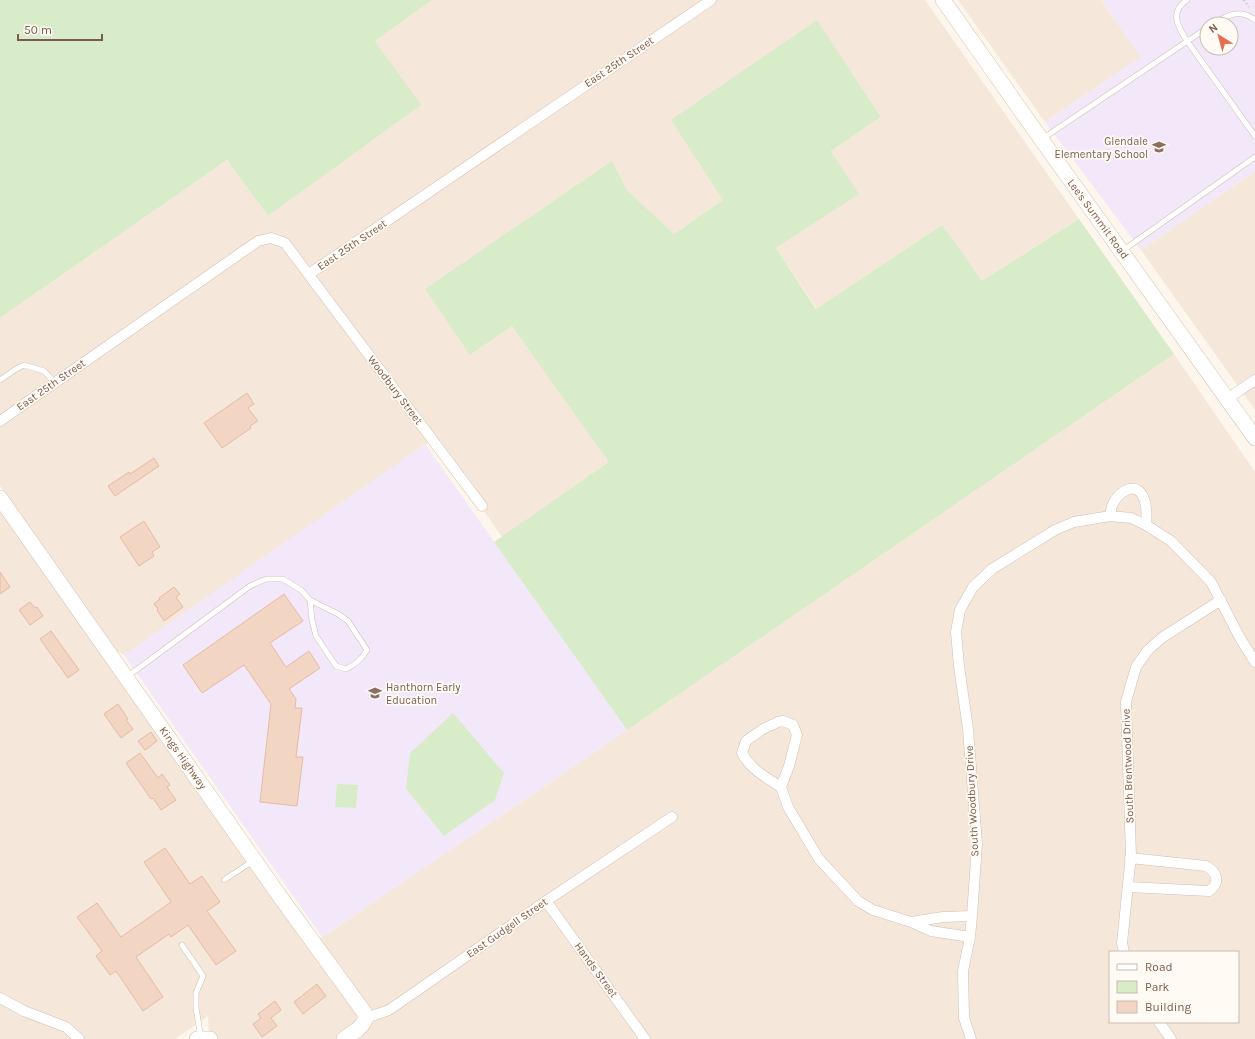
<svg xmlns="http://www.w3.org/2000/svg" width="1255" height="1039" font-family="Karla,sans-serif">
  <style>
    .residential { fill: #f5e8da; fill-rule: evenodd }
    .education { fill: #f3e8fa; fill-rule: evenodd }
    .green { fill: #d8ecc9 }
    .building { fill: #f3d5c3; stroke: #e6bba3 }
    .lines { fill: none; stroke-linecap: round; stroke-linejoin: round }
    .lane-casing { stroke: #d1beb0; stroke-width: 6 }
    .street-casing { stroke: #d1beb0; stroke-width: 11 }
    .secondary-casing { stroke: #d6c0b0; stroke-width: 16 }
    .path { stroke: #d9b8a5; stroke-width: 2; stroke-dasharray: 1 3; stroke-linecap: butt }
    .lane { stroke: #fff; stroke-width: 5 }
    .street { stroke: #fff; stroke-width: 10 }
    .secondary { stroke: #fff; stroke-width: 15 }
    .labels { text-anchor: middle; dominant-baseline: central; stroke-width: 3.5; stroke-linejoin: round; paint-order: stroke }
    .street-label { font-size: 11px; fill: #7a5c4d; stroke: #fffaf3 }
    .education-label { font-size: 11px; fill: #785e54; stroke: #fffaf3; text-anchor: end }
  </style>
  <rect width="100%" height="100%" fill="#fdf6ec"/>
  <path class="residential" d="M432,0H925L1079,219L982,281L955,242L942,225L817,309L776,248L858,194L831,151L881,117L817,21L723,200L674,234L627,190L612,162L470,355L512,326L610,462L502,537L434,439L124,655L117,651L0,486V318L227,160L268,216L420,105L375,41Z
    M958,0H1103L1102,1L1141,57L1045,122Z
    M1255,171V410L1141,250Z
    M1174,354L1255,472V1039H209L208,1016L175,1039H0V509L309,946L627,730ZM1110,952H1238V1022H1110Z"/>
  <path class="education" d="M1103,0H1255V171L1141,250L1045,122L1141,57L1102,1ZM1207,24H1231V48H1207Z
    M425,444L627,730L322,937L124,655Z"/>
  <path class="green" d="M0,0H432L375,41L421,105L268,216L227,160L0,318Z
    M817,20L881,117L831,151L859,194L776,248L816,309L942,225L955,242L982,281L1079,219L1174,354L627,730L494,542L609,462L512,326L470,355L425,289L612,161L627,190L674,234L723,200L671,120Z
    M453,713L504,773L495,800L444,836L406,789L410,753Z
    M337,784L358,785L356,808L335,807Z"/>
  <path class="building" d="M247,393L254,404L248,408L258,421L250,426L251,428L222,448L204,423Z
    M154,458L159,466L115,496L108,486L129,472L130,474Z
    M144,521L160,547L152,552L154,556L139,566L120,537Z
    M0,572L10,587L0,594Z
    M174,587L180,594L176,597L183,607L164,621L157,610L158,609L154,604L160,599L159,598Z
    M284,594L303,621L270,643L286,667L309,651L320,668L289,689L296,699L295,708H302L296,757H303L297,806L260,802L271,704L244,665L202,693L183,665Z
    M30,602L35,608L37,607L43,616L30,625L19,610Z
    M51,631L79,670L68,678L40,639Z
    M118,704L128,719L126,720L133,729L121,738L104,714Z
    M151,732L157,741L145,750L138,741Z
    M140,753L158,778L162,774L170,785L167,787L176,800L161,810L153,798L151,799L126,763Z
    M165,848L190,884L202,876L220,902L207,911L236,951L216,965L188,925L171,937L169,934L136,957L163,997L143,1011L116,971L110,975L96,956L102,951L77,917L97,903L121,937L171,902L144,862Z
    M317,984L326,996L303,1014L294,1002Z
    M275,1001L281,1010L271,1018L277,1026L262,1037L253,1024L261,1018L258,1014Z"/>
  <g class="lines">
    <g class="lane-casing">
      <path id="lane" d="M1187,0C1169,12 1178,27 1187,41L1255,136
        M1213,24C1227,15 1241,8 1255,20
        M1042,139L1207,28
        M1122,251L1255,157
        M0,380L16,369L24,365L44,371L55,383
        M128,676L250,586L266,579H283L301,590L310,600L338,614L348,621L367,650C361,660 356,664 346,669L336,666L316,636L312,620L310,600
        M224,880L253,861
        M182,945L203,976L196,993V1008L201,1038"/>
    </g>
    <g class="street-casing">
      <path id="street" d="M309,274L711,0
        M1227,399L1255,380
        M0,421L258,241L271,238L285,243L482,506
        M1110,516C1111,512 1111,507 1113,504C1117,495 1131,482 1140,492C1147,500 1147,515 1146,525
        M781,787C767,778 750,769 742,753L746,741L763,729L778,722L783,721L793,725L797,735L789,766L781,787L788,807L819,859L858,901L873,910L911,922L931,931L970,937
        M1128,887L1209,891C1221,883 1217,872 1206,866L1130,858
        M546,901L645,1039
        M911,922L943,917L972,916
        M1124,952L1122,943L1131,855L1126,702L1136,667L1148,650L1163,637L1221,600
        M0,998L24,1011L66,1027L79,1039
        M366,1018L389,1010L546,901L672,817
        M1159,1022L1171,1039
        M971,1039L964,1018L963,971L970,937L972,916L977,844L968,729L959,666L956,632L960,610L973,587L992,569L1055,530L1074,522L1110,516L1131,518L1146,525L1171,541L1211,582L1240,638L1255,662"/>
    </g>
    <g class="secondary-casing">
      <path id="secondary" d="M943,0L1041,139L1255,438
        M0,498L281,898L364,1012L366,1018L362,1025L357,1030L344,1039
        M197,1039H210"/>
    </g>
    <path class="path" d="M1244,0L1249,7"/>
    <use href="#lane" class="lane"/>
    <use href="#street" class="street"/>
    <use href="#secondary" class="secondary"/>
  </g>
  <defs>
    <g id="school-bare" transform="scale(1.08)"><path d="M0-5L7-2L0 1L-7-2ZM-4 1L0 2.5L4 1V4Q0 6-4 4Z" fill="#8d6e63" stroke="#fffaf3" stroke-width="2.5" paint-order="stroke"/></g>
  </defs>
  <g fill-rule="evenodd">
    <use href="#school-bare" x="1159" y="147"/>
    <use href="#school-bare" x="375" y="693"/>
  </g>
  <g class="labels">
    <g class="street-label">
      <text transform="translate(619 62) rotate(-34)">East 25th Street</text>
      <text transform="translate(1098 219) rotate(54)">Lee's Summit Road</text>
      <text transform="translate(352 245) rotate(-34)">East 25th Street</text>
      <text transform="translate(51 385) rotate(-35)">East 25th Street</text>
      <text transform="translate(395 390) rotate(53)">Woodbury Street</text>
      <text transform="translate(183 758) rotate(55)">Kings Highway</text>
      <text transform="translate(1128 766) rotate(-92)">South Brentwood Drive</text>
      <text transform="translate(972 801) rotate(-93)">South Woodbury Drive</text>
      <text transform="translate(507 928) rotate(-35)">East Gudgell Street</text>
      <text transform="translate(596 970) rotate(54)">Hands Street</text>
    </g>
    <g class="education-label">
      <text x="1148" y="141">Glendale<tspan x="1148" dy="13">Elementary School</tspan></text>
      <text x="386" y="687" text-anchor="start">Hanthorn Early<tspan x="386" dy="13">Education</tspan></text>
    </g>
  </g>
  <rect x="1109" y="951" width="130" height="72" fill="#fffaf3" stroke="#cabbb1"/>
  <rect x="1117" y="964" width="20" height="6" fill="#ffffff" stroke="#cabbb1"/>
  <text x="1145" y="971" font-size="12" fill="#7a5c4d">Road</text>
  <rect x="1117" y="981" width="20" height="12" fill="#d8ecc9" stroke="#cabbb1"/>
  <text x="1145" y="991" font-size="12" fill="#7a5c4d">Park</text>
  <rect x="1117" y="1001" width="20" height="12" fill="#f3d5c3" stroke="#cabbb1"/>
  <text x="1145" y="1011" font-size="12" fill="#7a5c4d">Building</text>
  <g transform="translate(1219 36) rotate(323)"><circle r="19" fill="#fffaf3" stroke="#cabbb1"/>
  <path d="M0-3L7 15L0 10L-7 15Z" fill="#e76f51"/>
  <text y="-6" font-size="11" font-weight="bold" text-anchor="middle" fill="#7a5c4d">N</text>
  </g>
  <path d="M18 34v6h84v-6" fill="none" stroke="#7a5c4d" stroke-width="2"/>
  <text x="24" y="34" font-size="12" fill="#7a5c4d" stroke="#fffaf3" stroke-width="3" paint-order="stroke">50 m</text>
</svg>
